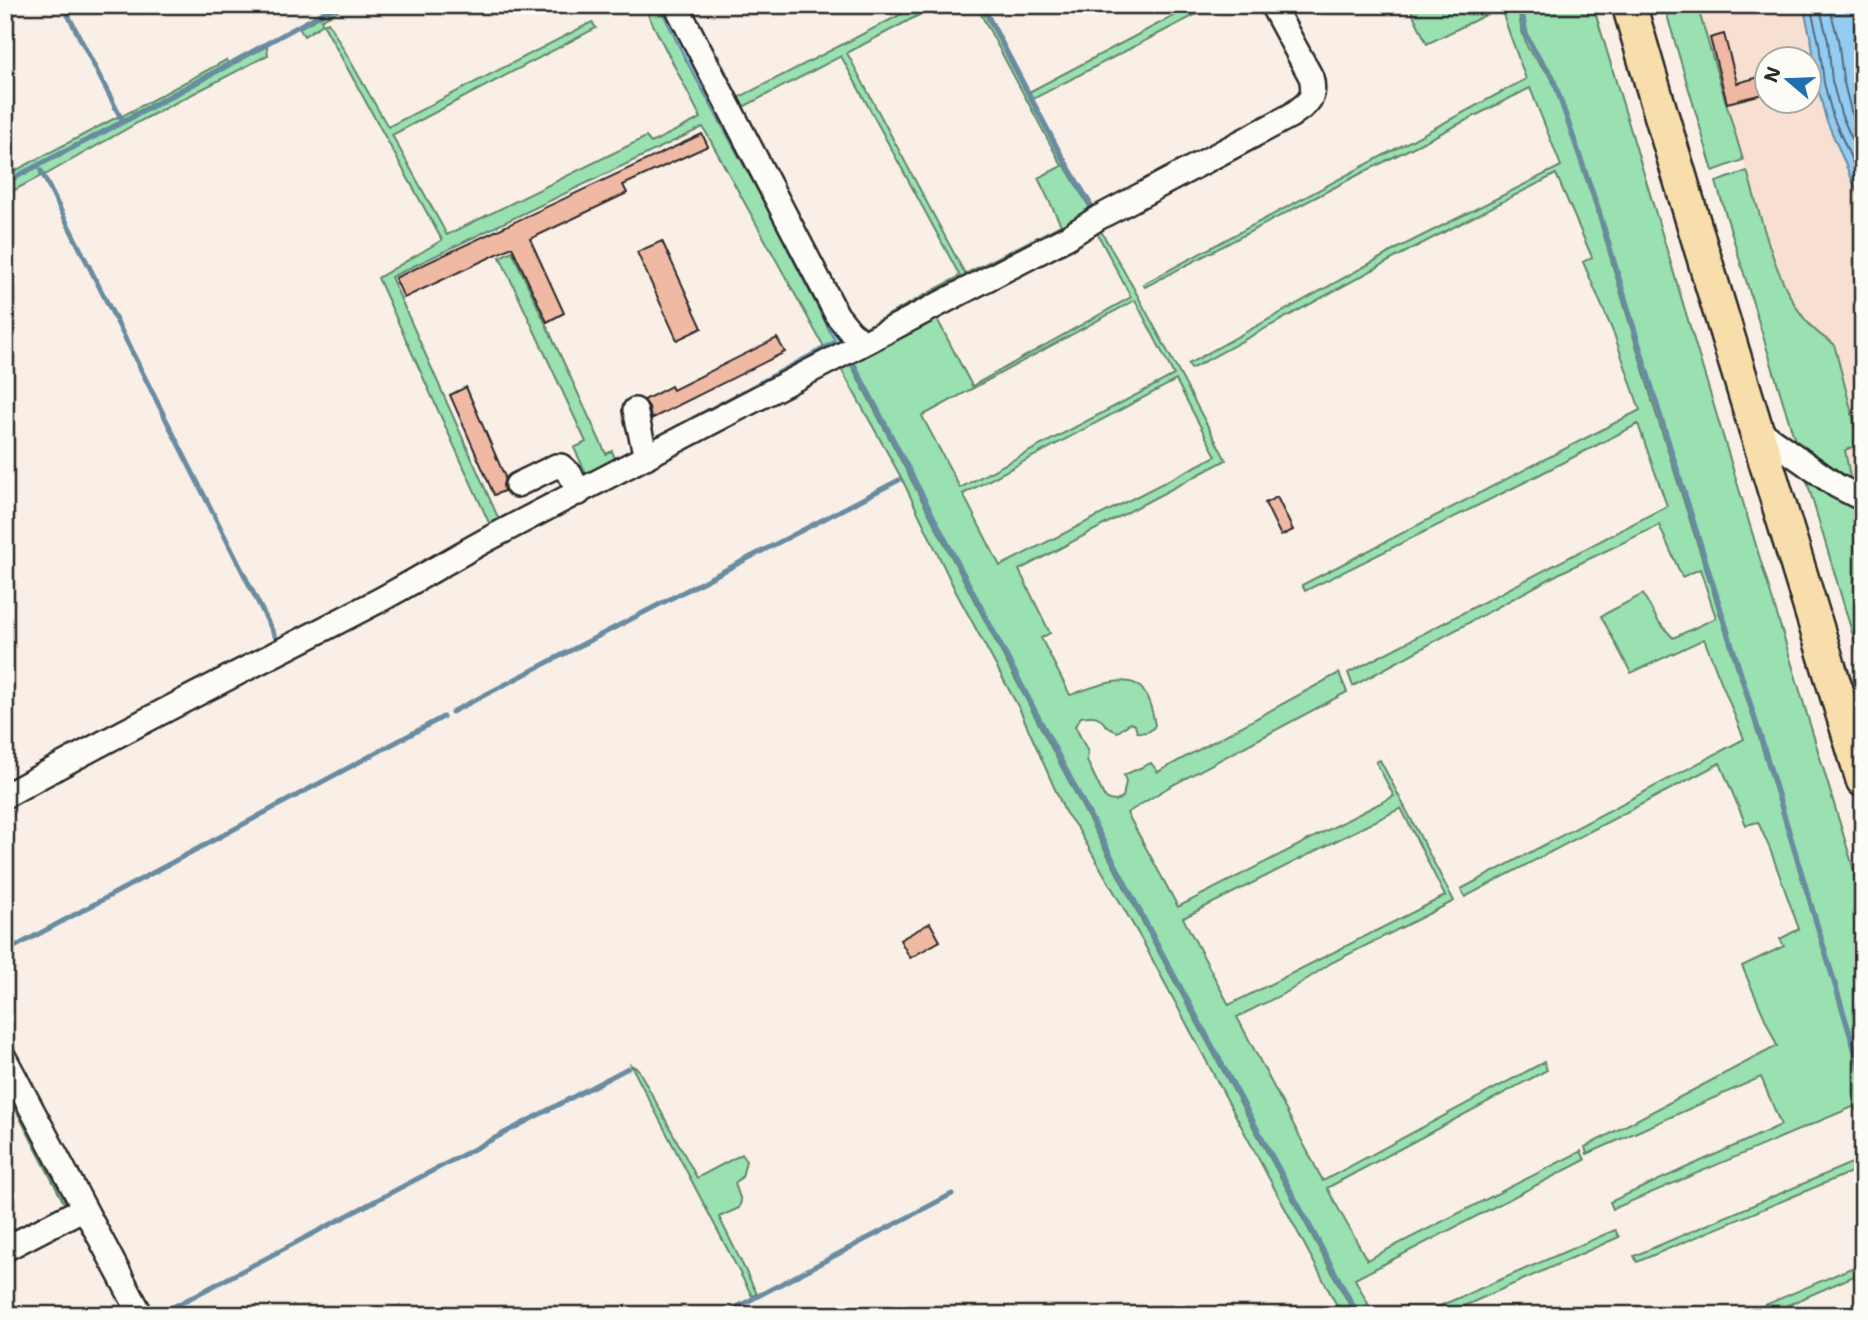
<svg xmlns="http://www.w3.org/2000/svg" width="1868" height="1320" font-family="'Shantell Sans',sans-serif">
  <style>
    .built { fill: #f7dfd2; fill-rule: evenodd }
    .green { fill: #99e1b0; stroke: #62866e; stroke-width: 2; fill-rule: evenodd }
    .water { fill: #93ccf2; stroke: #698ca2; stroke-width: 2 }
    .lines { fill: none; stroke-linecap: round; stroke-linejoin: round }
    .shore { stroke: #556b7b; stroke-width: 2 }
    .stream { stroke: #698ca2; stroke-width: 5 }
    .building { fill: #efb9a4; stroke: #2b2b2b; stroke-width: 2 }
    .minor-casing { stroke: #2b2b2b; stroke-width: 28 }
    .highway-casing { stroke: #2b2b2b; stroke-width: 38 }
    .minor { stroke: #fdfcf7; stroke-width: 23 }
    .highway { stroke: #f8deab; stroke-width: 33 }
  </style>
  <rect width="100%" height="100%" fill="#faefe6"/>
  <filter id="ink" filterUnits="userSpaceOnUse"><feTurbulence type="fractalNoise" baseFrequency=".0143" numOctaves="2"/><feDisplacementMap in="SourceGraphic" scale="14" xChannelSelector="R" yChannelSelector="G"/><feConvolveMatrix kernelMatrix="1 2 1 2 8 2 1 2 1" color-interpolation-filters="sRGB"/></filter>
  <g filter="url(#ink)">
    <path class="built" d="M1697,5H1803L1812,44L1817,84L1826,119L1863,205V529L1851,482L1845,449L1860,444L1834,344L1814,330L1796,307L1783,282L1743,160ZM1766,60H1808V102H1766Z"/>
    <path class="green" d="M342,5H348L321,20L323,24L328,22L388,127L592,22L596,28L392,135L447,235L646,137L651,143L701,118L644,7L645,5H659L686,60L757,189L835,341L824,347L703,127L391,277L500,522L491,527L378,278L442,240L323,24L304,36L299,28Z
      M919,5H938L847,53L965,274L1061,225L1038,178L1062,166L976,5H980L1065,166L1094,215L860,334L708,61L718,55L738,98ZM841,56L960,276L866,327L854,320L845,305L743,107Z
      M1194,5H1214L1033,99L1029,92Z
      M1416,5H1506L1427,44L1410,8Z
      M1509,5H1518L1521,28L1527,46L1531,53L1551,77L1597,212L1655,410L1759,738L1863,1083V1125L1855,1106L1613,1209L1610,1202L1781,1125L1761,1077L1587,1154L1585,1147L1777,1046L1742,966L1784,946L1780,939L1799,929L1770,849L1758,822L1746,825L1720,763L1465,897L1461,889L1744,739L1704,639L1631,673L1601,616L1643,594L1658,621L1673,638L1716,618L1700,569L1682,577L1659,525L1560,573L1353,686L1348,673L1667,506L1638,424L1517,486L1305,591L1302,585L1640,410L1614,334L1583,262L1592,257L1556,174L1400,255L1191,369L1188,364L1398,248L1561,166L1530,88L1358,175L1145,287L1143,284L1526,79L1504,18V10Z
      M1522,5H1593L1863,900V1073L1762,737L1659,408L1600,211L1553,74L1538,54L1528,36Z
      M1664,5H1697L1743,160L1713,171Z
      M267,46L268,55L146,118L45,175L41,170L40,172L41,176L5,195V184L145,112Z
      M226,60L228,63L124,119L122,116Z
      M119,116L121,121L5,181V176Z
      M1747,171C1761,217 1779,299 1816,331C1821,336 1828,340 1834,344L1860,444L1845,450L1851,482L1811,458L1795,441L1716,182Z
      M1095,229L1102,233L1133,287L1226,460L1019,570L1050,633L1041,638L1070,695C1088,689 1128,671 1142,689C1150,699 1153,714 1155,725C1151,733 1145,733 1137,732L1135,725L1130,723L1118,732C1096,725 1108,712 1081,717L1075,726L1088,752L1087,761L1104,796L1109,800L1116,801L1123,797L1126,782L1124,775L1151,763L1158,772L1339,673L1347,692L1169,787L1127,813L1178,907L1394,796L1376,762L1380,760L1454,901L1331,963L1289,991L1237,1017L1323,1181L1544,1062L1547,1070L1327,1188L1367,1260L1581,1151L1585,1160L1355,1279L1374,1315H1359L1353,1303L1156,940L851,357L848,359L1153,942L1355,1315H1342L1143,942L1078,829L1065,812L1020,710L956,592L902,479L836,360L932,309L972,386L1131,297ZM1135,300L1174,375L960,488L922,416ZM1176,380L1216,456L1000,566L963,494ZM1401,808L1445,896L1229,1005L1183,918Z
      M512,251L606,454L612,451L615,459L587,475L574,448L586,442L500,257Z
      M1806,478L1850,506L1857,508L1863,529V669Z
      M631,1065L638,1069L697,1178L742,1154L746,1161L742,1177L735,1183L741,1201L739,1208L719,1217L757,1294L752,1296Z
      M5,1071L73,1199L66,1207L5,1089Z
      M1863,1158V1167L1637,1262L1634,1256Z
      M1615,1230L1619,1237L1444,1315H1419Z
      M1863,1263V1272L1765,1315H1742Z"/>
    <path class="water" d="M659,5H665L846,340L654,442L652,439L835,341L757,189L686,60Z
      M1803,5H1863V205L1826,119L1817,84L1812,44Z"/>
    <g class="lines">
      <path class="shore" d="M1810,5L1819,43L1824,83L1833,117L1863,186
        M1819,5L1828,41L1832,81L1841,114L1863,164
        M1829,5L1838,39L1843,79L1851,111L1863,138"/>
      <path class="stream" d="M63,5L123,122
        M982,5L1059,151L1094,210
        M1521,5L1525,32L1533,49L1552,75L1599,211L1658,408L1761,738L1863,1077
        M41,171L278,642
        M5,182L131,118L337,5
        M850,357L1155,940L1358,1315
        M452,712L899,480
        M5,952L443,717
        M5,1036L17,1058
        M158,1315L628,1068
        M722,1315L952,1194"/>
    </g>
    <path class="building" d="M1724,34L1737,83L1767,75V93L1727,103L1710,38Z
      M702,134L708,146L623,185L627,193L530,239L564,313L547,322L512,247L404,298L395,278Z
      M662,241L702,328L677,340L637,252Z
      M777,338L785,352L651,419L649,407L644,400L671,386L673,390Z
      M466,387L505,477L503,485L504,491L494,495L450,395Z
      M1277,497L1293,530L1281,536L1265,503Z
      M930,923L940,941L910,958L900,940Z"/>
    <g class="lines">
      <g class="minor-casing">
        <path id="minor" d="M676,5L837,315L850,331L862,342
          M635,410L646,457
          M1757,429L1837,486L1863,499
          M517,485L556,466H561L570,474L579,493
          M5,796C128,727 255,665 380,600C417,580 453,558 490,538C683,438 874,336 1068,237L1098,218L1290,116C1307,104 1317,99 1311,77L1272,5
          M5,1059L141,1315
          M5,1249L84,1208"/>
      </g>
      <g class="highway-casing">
        <path id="highway" d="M1629,5C1704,264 1785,522 1863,780"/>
      </g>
      <use href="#minor" class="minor"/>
      <use href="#highway" class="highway"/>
    </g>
  </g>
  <rect width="1868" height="1320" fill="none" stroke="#fdfcf7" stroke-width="28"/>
  <rect x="14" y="14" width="1840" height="1292" fill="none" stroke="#2b2b2b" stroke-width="2.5" filter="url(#ink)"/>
  <g transform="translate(1788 80) rotate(289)"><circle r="33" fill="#fdfcf7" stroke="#a9a8a5" stroke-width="2"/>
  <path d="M0-5L12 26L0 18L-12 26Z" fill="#1f6fb2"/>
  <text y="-10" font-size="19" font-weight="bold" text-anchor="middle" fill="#2b2b2b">N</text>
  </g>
</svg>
